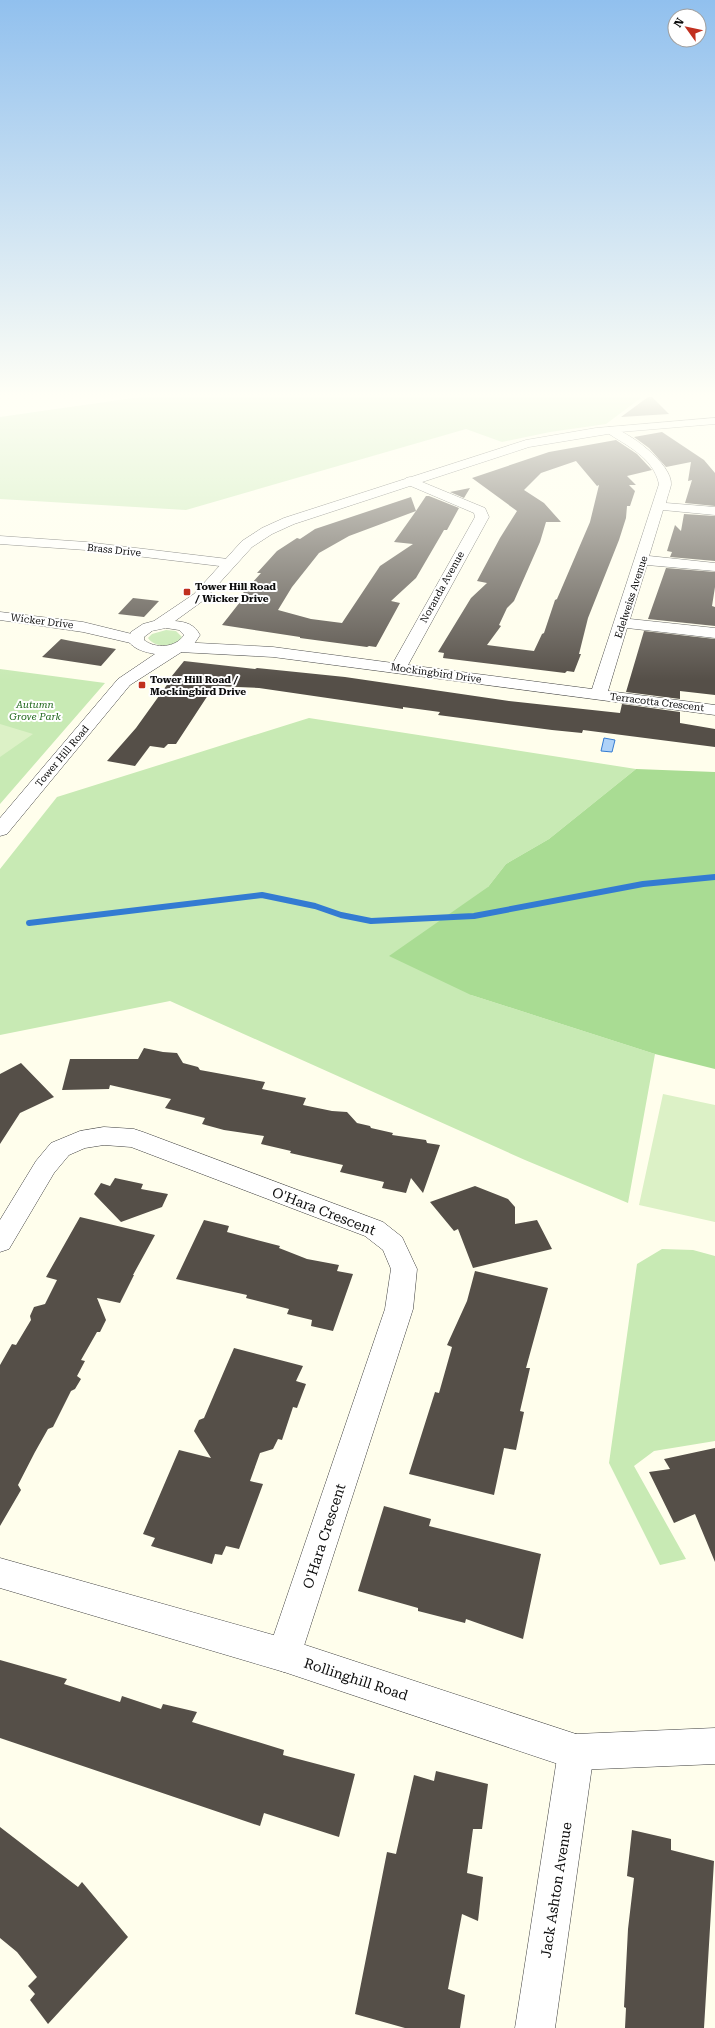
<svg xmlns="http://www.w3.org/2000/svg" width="715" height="2028" font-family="'Roboto Serif',serif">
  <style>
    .green { fill: #c8eab4 }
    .forest { fill: #a9dc93 }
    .pitch { fill: #dcf1c6 }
    .water { fill: #aed2f8; stroke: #337bd2 }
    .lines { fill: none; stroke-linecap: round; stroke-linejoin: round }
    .stream { stroke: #337bd2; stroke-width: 6 }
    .building { fill: #554f48; fill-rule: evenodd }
    .minor-casing { stroke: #3f3f3f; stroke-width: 1 }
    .tertiary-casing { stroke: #3f3f3f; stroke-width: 1 }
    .minor { fill: #fff; fill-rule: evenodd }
    .tertiary { fill: #fff; fill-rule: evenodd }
    .poi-dot { fill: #c13020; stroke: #fff; stroke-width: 1.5 }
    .labels { text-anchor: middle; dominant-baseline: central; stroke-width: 4; stroke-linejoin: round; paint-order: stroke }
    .far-street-label { font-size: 10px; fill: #0c0c0c; stroke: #fff }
    .far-poi-label { font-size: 10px; font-weight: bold; fill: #0c0c0c; stroke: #fff; text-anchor: start }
    .far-park-label { font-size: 10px; font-style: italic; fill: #1f661b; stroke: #fff }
    .near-street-label { font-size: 14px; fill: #0c0c0c; stroke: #fff }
  </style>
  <rect width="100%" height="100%" fill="#fffeec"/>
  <path class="green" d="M140,397H642L606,424L550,432L502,442L466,429L186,510L0,499V417Z
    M166,630L176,631L182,637C176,647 155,649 148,638L152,634Z
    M0,669L105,683L0,804Z
    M309,718L636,769L549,839L506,864L488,887L471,995L655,1054L628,1203L525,1160L170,1001L0,1035V869L57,797Z
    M662,1249L693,1250L715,1256V1441L654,1451L634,1466L686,1559L660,1565L609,1463L637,1264Z"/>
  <path class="forest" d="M636,769L715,772V1069L655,1054L471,995L389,956L488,887L506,864L549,839Z"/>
  <path class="pitch" d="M0,724L33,734L0,757Z
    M663,1094L715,1105V1222L639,1205Z"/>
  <path class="water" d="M604,738L615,740L612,752L601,751Z"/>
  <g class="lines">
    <path class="stream" d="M29,923L262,895L315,906L341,915L371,921L474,916L643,884L715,877"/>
  </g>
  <path class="building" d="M648,397H652L669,414L621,417Z
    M662,432L704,460L715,473V506L685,503L692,480L688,481L691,462L666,467L649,448L634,437Z
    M616,440L637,454L652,470L627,476L636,485H629L635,491L630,506H627L626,518L619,540L588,618L579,654H581L574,672L567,671L565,673L443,658L444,653L438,652L471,598L487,583L477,581L500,538L517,511L472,478L549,452ZM576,461L597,486L599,485L590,522L557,599L555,600L544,633L542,634L534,651L487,645L501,626L499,625L507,608L514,601L540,542L546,522H561L544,503L524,490L541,473Z
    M470,488L464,498L450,492Z
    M426,496H429L459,508L447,530H444L416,578L391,601L400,603L376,647L369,646L367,647L300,638V637L222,625L244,597H243L245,594L243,593L261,573H257L277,551L297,538L300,539L315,529L411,497L416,511ZM416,511L394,542L413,544L380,566L342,623L311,619L278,610L292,587L319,553L349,536Z
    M684,514L715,516V561L670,557L672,552L667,551L675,525L681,531Z
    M666,568L715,572V587L712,606L715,607V626L648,619Z
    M133,598L159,601L144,617L118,614Z
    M644,631L715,639V695L680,691V699L626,692Z
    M61,639L71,641L116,649L101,666L42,657Z
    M184,661L255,669L257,668L345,677L509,701L620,713L622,704L680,712V723L715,729V747L583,730L582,733L552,730L438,715L440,712L403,707V709L259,688L214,686L176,744H168L164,748L150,746L135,766L107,761L136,728L169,682H167Z
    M144,1048L163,1052L177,1053L183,1063L198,1067L200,1070L265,1082L262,1089L306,1098L303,1105L332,1111L347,1112L357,1123L370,1126L371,1128L393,1133L392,1135L426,1140L427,1143L440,1145L423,1193L411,1178L406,1193L382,1188L384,1182L340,1172L343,1165L290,1153L291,1151L261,1144L264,1136L224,1130L202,1124L205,1118L165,1108L171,1099L110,1085L109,1089L62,1090L70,1059H138Z
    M21,1063L54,1097L20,1113L0,1144V1074Z
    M115,1178L143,1184L141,1189L168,1194L162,1207L121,1222L94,1194L101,1183L110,1186Z
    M475,1186L508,1199L515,1207V1224L537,1220L552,1249L473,1268L458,1229L454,1231L430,1202Z
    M80,1217L155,1235L133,1275H134L120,1303L97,1298L106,1320L100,1332H97L81,1360L85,1361L77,1376L81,1379L75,1389L71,1391L53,1427L48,1429L35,1452L18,1485L21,1490L0,1526V1365L12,1344L16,1345L31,1320L30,1316L34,1307L45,1304L57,1280L46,1277Z
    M204,1220L229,1226L227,1232L280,1246L279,1248L307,1259L339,1265L337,1271L353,1274L333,1331L311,1326L312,1320L287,1314L289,1309L246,1298L247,1295L176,1279Z
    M475,1271L548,1288L526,1368H530L520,1411L524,1412L516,1450L504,1448L494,1495L409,1474L435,1392L439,1393L452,1347L447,1345L467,1301Z
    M234,1348L303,1366L296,1381L306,1384L297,1408L293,1407L282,1440L278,1439L273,1449L260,1453L250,1481L263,1484L239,1549L226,1546L222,1555L215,1554L212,1564L151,1546L155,1538L143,1534L179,1450L211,1458L194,1431L199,1420L204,1418Z
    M715,1448V1562L695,1514L674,1523L649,1472L670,1469L664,1459Z
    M384,1506L431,1519L429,1526L541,1554L523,1639L466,1619L465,1623L418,1611V1608L358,1591Z
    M0,1660L67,1679L64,1684L120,1702L122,1696L161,1709L163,1704L197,1712L192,1722L284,1750L283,1755L355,1774L339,1837L264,1813L260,1826L0,1738Z
    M436,1771L488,1784L482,1829H473L467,1873L483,1877L478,1921L462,1914L448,1989L465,1995L460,2028H405L355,2014L387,1852L396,1854L414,1775L434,1781Z
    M0,1827L78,1887L82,1882L128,1937L48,2024L30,2000L35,1994L28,1986L37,1977L17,1952L0,1938Z
    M632,1830L671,1839V1850L714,1861L704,2028H625L626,2008L624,2007L628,1929L634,1878L627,1876Z"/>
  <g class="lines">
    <g class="minor-casing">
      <path id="minor" d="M610,427C628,431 673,464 671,485C670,490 667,497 666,503L715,507V515L663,510L649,556L715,563V571L647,565L630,619L715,628V638L627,628L608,691L715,705V715L273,657L179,652L174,650L171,647L174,644L179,642L273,647L393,663L475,517L474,513L406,484L404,481L406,478L410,477L485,508L489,517L408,665L592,689L659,484C653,457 627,446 606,432L604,430L606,428Z
        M0,536L86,542L228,559L233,560L235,563L233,566L228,567L86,550L0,544Z
        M0,612L83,622L140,636L143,639L140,642L135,644L83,632L0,620Z
        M104,1127L134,1129L143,1132L383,1222L402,1237L417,1269L413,1309L301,1655L296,1667L284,1672L272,1667L267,1655L385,1309L391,1269L383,1250L365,1236L131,1147L104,1145L85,1148L69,1155L54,1173L9,1249L0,1252V1220L36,1161L51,1143L80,1131Z
        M576,1734L588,1740L594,1752L555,2028H515L558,1752L564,1740Z"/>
    </g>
    <g class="tertiary-casing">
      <path id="tertiary" d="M715,418V424L620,432L529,447L294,524L272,534L252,547L204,600L175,621C186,622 194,624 200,635L194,644L130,685L7,834L0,836V818L118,679L155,654C145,652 135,650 128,641L131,632L143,624L154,621L194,594L242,541L262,528L284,518L526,440L596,428ZM166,628L179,630L184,635C176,648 155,649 144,640V637L152,631Z
        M0,1558L284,1638L576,1734L715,1728V1764L576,1770L284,1672L0,1588Z"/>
    </g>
    <use href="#minor" class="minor"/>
    <use href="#tertiary" class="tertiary"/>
  </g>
  <linearGradient id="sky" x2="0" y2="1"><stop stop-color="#91c0ee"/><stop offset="0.58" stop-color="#fffff6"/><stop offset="1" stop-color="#fffff6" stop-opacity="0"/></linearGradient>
  <rect width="715" height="681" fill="url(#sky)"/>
  <g class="poi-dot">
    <rect x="183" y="588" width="8" height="8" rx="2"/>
    <rect x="138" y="681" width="8" height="8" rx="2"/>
  </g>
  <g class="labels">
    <g class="far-street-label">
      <text transform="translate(114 550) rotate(6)">Brass Drive</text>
      <text transform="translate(442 587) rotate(-61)">Noranda Avenue</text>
      <text transform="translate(631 597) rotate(-72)">Edelweiss Avenue</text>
      <text transform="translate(42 621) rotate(7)">Wicker Drive</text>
      <text transform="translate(436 673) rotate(8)">Mockingbird Drive</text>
      <text transform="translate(657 702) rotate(7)">Terracotta Crescent</text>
      <text transform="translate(62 756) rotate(-50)">Tower Hill Road</text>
    </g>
    <g class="far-poi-label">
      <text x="195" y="586">Tower Hill Road<tspan x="195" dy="12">/ Wicker Drive</tspan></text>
      <text x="150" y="679">Tower Hill Road /<tspan x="150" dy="12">Mockingbird Drive</tspan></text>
    </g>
    <g class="far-park-label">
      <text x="35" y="704">Autumn<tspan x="35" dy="12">Grove Park</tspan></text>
    </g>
    <g class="near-street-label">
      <text transform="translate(324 1211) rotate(21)">O'Hara Crescent</text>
      <text transform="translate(324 1536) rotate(-72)">O'Hara Crescent</text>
      <text transform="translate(356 1679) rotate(18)">Rollinghill Road</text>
      <text transform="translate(556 1890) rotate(-81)">Jack Ashton Avenue</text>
    </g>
  </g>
  <g transform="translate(687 28) rotate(303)"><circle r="19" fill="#ffffff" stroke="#9e9e9e"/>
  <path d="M0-3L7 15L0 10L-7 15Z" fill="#c13020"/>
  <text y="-6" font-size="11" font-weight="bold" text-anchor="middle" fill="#0c0c0c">N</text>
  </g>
</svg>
